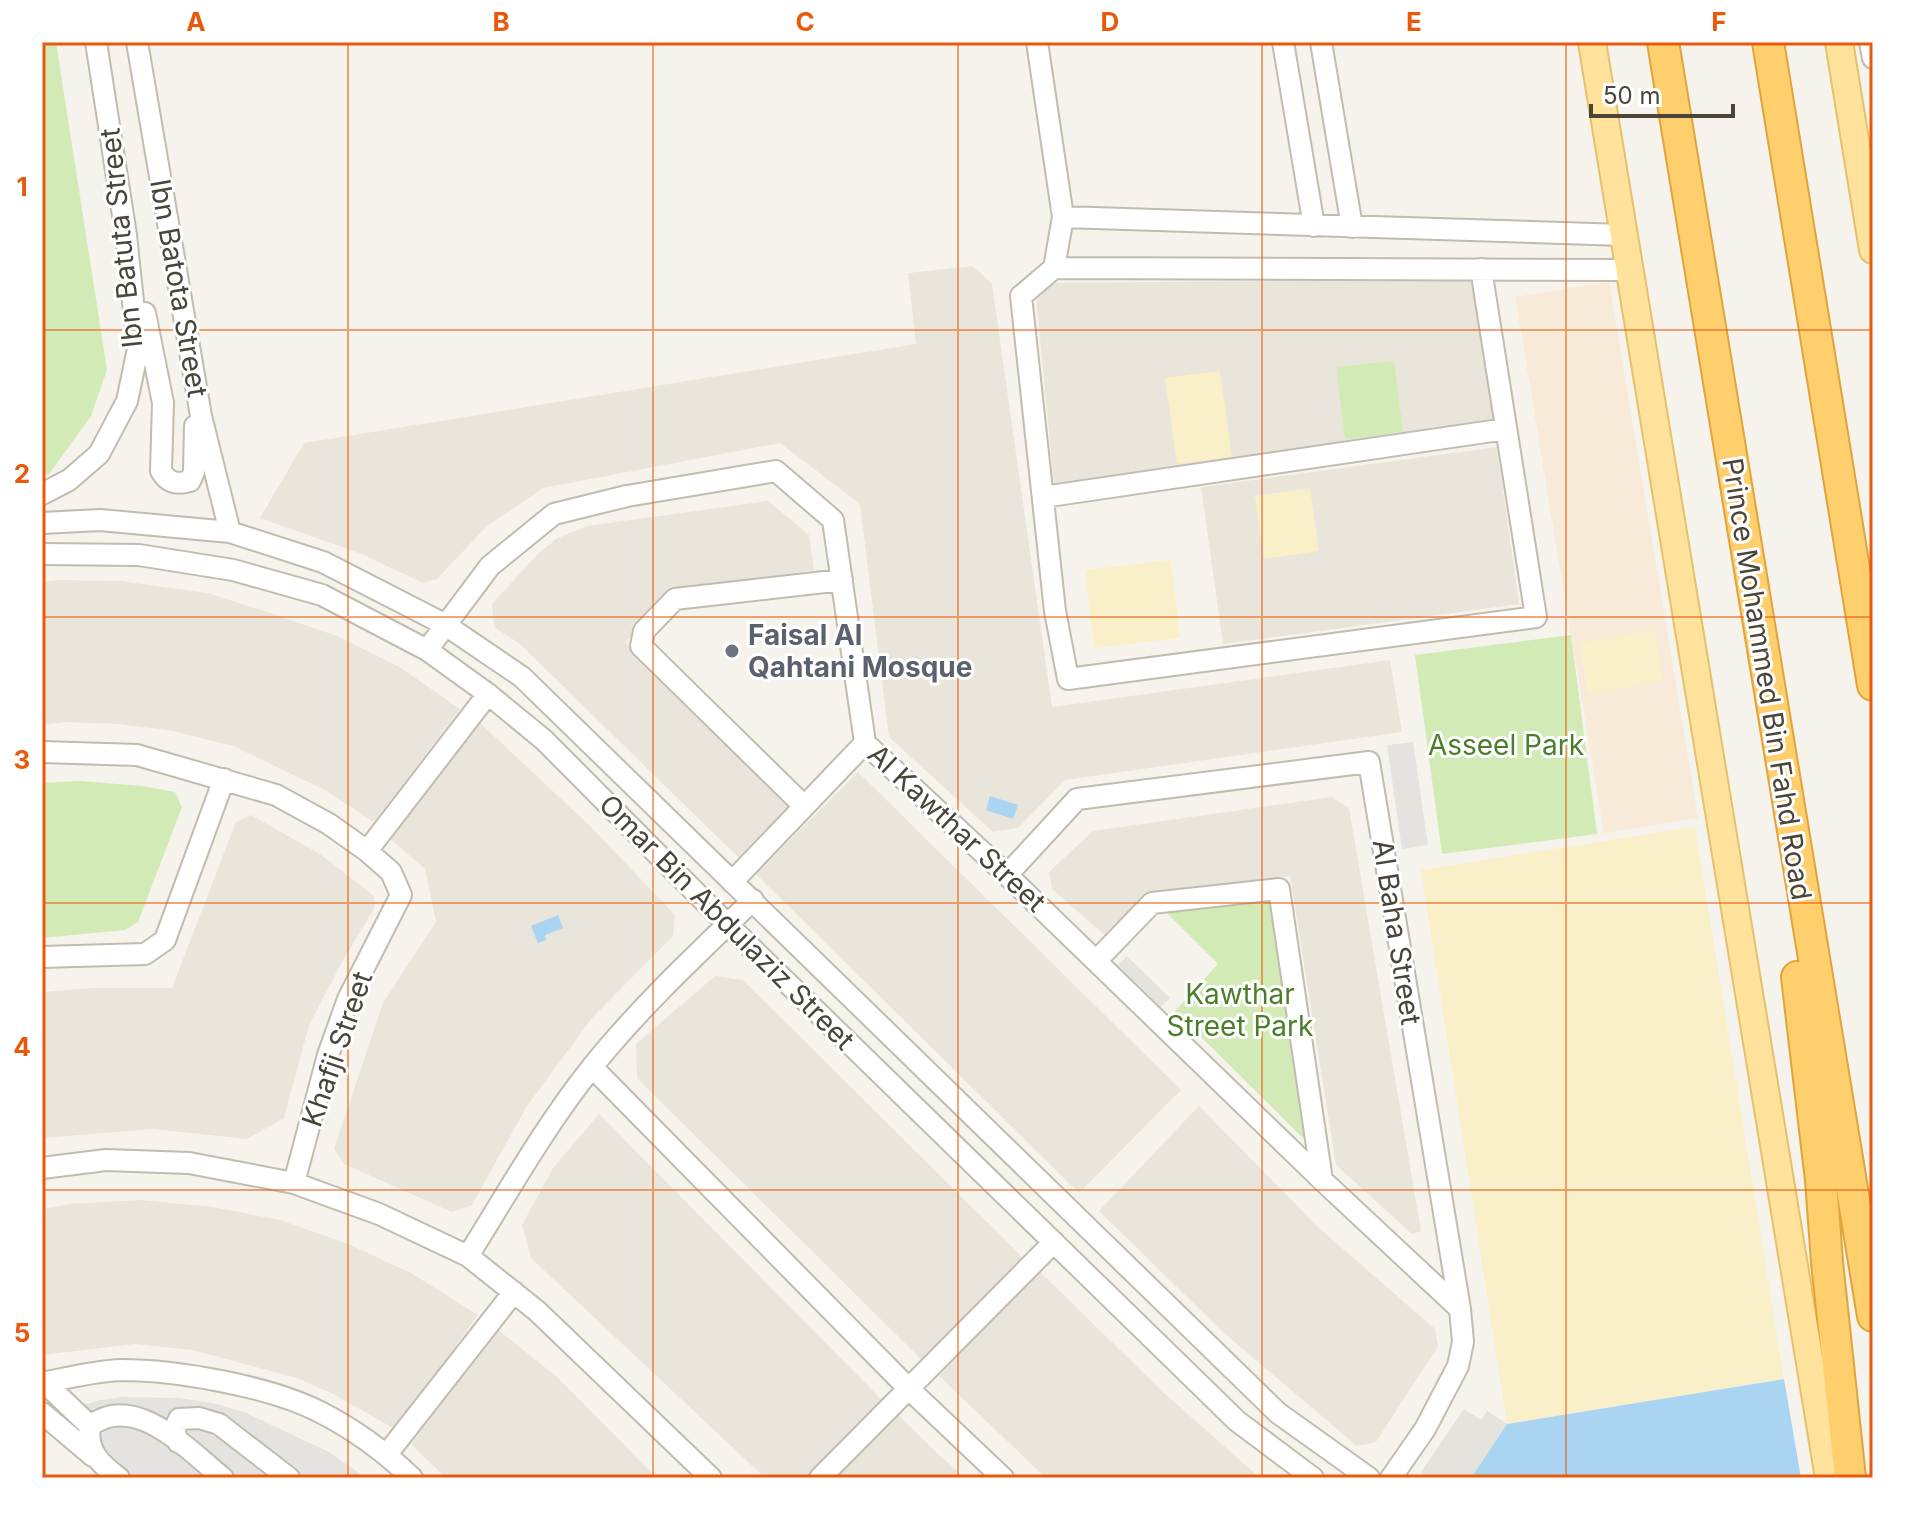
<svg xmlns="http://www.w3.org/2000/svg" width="1915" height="1520" font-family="Inter,sans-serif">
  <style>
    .residential { fill: #eae5da }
    .commercial { fill: #f7ead8 }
    .industrial { fill: #e6e2dd }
    .green { fill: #d2eab5 }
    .sand { fill: #f9efc9 }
    .parking { fill: #e5e3e0 }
    .water { fill: #a9d4f2 }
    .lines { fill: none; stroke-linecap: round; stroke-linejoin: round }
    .minor-casing { stroke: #c2bbae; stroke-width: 24 }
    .major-casing { stroke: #e6c16a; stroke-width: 30 }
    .highway-casing { stroke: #e0a43c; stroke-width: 34 }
    .minor { stroke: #fff; stroke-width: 20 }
    .major { stroke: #ffe39c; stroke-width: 26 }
    .highway { stroke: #ffcf6e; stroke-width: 30 }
    .grid { fill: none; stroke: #e8590c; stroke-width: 2; stroke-opacity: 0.55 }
    .worship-dot { fill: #6b7280; stroke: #fff; stroke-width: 3 }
    .labels { text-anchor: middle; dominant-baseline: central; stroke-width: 6; stroke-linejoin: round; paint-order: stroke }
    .street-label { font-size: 28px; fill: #4b4439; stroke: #fff }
    .worship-label { font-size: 28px; font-weight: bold; fill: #5b616d; stroke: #fff; text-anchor: start }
    .park-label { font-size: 28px; fill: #4a7f2a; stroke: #fff }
    .neatline { fill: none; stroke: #e8590c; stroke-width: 3 }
    .grid-label { font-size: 26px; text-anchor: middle; font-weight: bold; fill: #e8590c }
  </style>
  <rect width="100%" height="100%" fill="#f6f3ec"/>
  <path class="residential" d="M973,266L992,284L1052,707L1390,660L1402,732L1065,780L1018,828L993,832L889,737L860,504L780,443L543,488L487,526L437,579L423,583L362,554L260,518L304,443L916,344L908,273Z
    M1475,279L1499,426L1054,485L1036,297L1045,283Z
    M1497,447L1519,604L1223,644L1201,487Z
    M768,501L809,535L814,570L672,591L625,642L792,808L741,860L520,644L494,627L492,604L538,554L556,539L587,526Z
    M60,580L120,581L208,593L273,614L337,636L401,668L460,709L374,822L327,791L233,746L174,731L119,724L65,722L42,725V582Z
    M479,722L591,827L675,915L673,936L592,1018L527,1106L472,1205L452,1212L344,1164L334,1149L383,1003L436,922L425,869L388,837Z
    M858,772L1181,1090L1079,1193L756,874Z
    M1332,797L1349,808L1421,1231L1412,1234L1336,1165L1290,876L1156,894L1109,939L1052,889L1049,872L1093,831Z
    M251,815L320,854L374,896V909L342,962L309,1025L284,1118L247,1139L153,1129L42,1138V992L93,988H172L236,822Z
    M715,976L743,980L1027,1262L926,1364L637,1078L636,1044Z
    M1199,1106L1319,1228L1435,1329L1438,1346L1376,1442L1357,1446L1224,1333L1099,1211Z
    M599,1114L883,1401L804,1478H765L531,1258L522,1225L553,1168Z
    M140,1200L213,1207L280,1220L348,1244L411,1273L478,1315L395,1429L333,1394L297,1378L192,1350L135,1344L42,1355V1209L69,1204Z
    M1038,1270L1163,1392L1260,1478H1046L939,1376Z
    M497,1329L557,1377L657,1478H446L411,1444Z
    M897,1414L937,1453L965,1478H834Z"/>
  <path class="commercial" d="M1609,282L1698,818L1604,833L1515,297Z"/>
  <path class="industrial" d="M1464,1409L1481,1420L1487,1411L1507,1424L1471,1478H1422L1421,1472Z"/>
  <path class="green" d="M42,42H56L107,370L91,416L49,474L42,475Z
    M1394,361L1403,432L1345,439L1336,367Z
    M1571,635L1597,834L1442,854L1415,655Z
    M79,781L143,786L175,792L182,807L138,922L125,930L42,938V783Z
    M1271,902L1311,1146L1175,1011L1218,964L1166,912Z"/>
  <path class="sand" d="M1220,371L1232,457L1177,464L1165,378Z
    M1310,488L1319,551L1264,559L1255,496Z
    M1171,560L1180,638L1094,648L1085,570Z
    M1654,630L1663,681L1588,694L1579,643Z
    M1695,827L1784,1379L1507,1424L1421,870Z"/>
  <path class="parking" d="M1413,742L1428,845L1402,849L1387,745Z
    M1127,956L1170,998L1161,1007L1118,965Z
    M122,1397L179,1398L213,1403L244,1412L329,1452L366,1478H101L75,1456L65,1428L68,1419L78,1407L100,1400Z"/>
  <path class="water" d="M990,796L1018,805L1013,819L986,810Z
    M558,915L563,928L545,935L546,940L538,943L531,926Z
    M1784,1379L1801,1478H1471L1507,1424Z"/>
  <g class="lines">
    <g class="minor-casing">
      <path id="minor" d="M137,42L201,416L230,532
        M1037,42L1063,217L1054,268L1021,296L1055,611L1068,679L1536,617L1481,269
        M1283,42L1314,226
        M1321,42L1352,227
        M1870,42L1873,58
        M1063,217L1624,235
        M1054,268L1629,270
        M145,313L163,403L161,471C168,483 177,485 190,481L194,472L195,426
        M42,494L69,480L99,454L127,401L138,349L126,235L96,42
        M1043,497L1506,429
        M42,523L100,520L230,532L323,562L444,624L522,677L1278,1413L1369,1478
        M42,554L139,555L233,570L322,595L427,650L488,694L544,740L728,925L1237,1421L1313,1478
        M427,650L490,566L554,514L627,496L776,471L833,520L865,743L1007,875L1322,1180L1460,1309
        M42,752L137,755L276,795L329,824L367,851L391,872L401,895L348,999L328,1055L294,1183
        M804,806L641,646L644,631L675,599L842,580
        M367,851L488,694
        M1007,875L1077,799L1369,762L1460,1309L1463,1342L1458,1366L1425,1429L1391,1478
        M732,882L865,743
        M42,957L145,954L165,940L224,779
        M1097,960L1152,903L1279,889L1322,1180
        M592,1067L908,1388L1003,1478
        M42,1168L106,1160L189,1163L294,1183L379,1214L468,1256L537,1311L711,1478
        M468,1256C508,1192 545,1126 592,1067C641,1006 697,954 753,900
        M44,1382L90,1426
        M42,1383C67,1378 95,1371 121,1370C176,1370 268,1386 318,1411C352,1428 385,1452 412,1478
        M42,1413L93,1456
        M178,1442L174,1430L179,1419L199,1418L219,1424L289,1478
        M387,1454L514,1292
        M119,1478C100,1464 86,1451 90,1426C135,1391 188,1450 223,1478
        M820,1478L1054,1242"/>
    </g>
    <g class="major-casing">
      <path id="major" d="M1592,42L1829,1478
        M1839,42L1873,250"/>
    </g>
    <g class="highway-casing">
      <path id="highway" d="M1663,42L1873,1316
        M1768,42L1873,685
        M1797,977L1821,1180L1827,1262L1850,1478"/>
    </g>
    <use href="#minor" class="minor"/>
    <use href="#major" class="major"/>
    <use href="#highway" class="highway"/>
  </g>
  <path class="grid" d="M348,42V1478M653,42V1478M958,42V1478M1262,42V1478M1566,42V1478M42,330H1873M42,617H1873M42,903H1873M42,1190H1873"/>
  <circle class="worship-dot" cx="732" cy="651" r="8"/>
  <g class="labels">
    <g class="street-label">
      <text transform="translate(121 238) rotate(-96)">Ibn Batuta Street</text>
      <text transform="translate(179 288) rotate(80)">Ibn Batota Street</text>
      <text transform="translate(1767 679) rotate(81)">Prince Mohammed Bin Fahd Road</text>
      <text transform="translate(957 828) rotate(43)">Al Kawthar Street</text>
      <text transform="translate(727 922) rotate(45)">Omar Bin Abdulaziz Street</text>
      <text transform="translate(1397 932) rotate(81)">Al Baha Street</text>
      <text transform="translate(337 1049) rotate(-71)">Khafji Street</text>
    </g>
    <g class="worship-label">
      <text x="748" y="635">Faisal Al<tspan x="748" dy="32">Qahtani Mosque</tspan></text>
    </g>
    <g class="park-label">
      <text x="1506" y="745">Asseel Park</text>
      <text x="1240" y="994">Kawthar<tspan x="1240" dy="32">Street Park</tspan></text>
    </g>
  </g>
  <rect width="1915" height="1520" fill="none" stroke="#ffffff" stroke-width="88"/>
  <path d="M1591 104v12h142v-12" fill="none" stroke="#4b4439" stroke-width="4"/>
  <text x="1603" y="104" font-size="24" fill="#4b4439" stroke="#ffffff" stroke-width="6" paint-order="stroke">50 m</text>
  <rect x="44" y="44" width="1827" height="1432" class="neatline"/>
  <g class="grid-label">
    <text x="196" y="31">A</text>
    <text x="501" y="31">B</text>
    <text x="805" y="31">C</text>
    <text x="1110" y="31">D</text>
    <text x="1414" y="31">E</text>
    <text x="1719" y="31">F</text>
    <text x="22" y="196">1</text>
    <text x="22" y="483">2</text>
    <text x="22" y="769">3</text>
    <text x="22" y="1056">4</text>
    <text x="22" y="1342">5</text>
  </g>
</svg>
